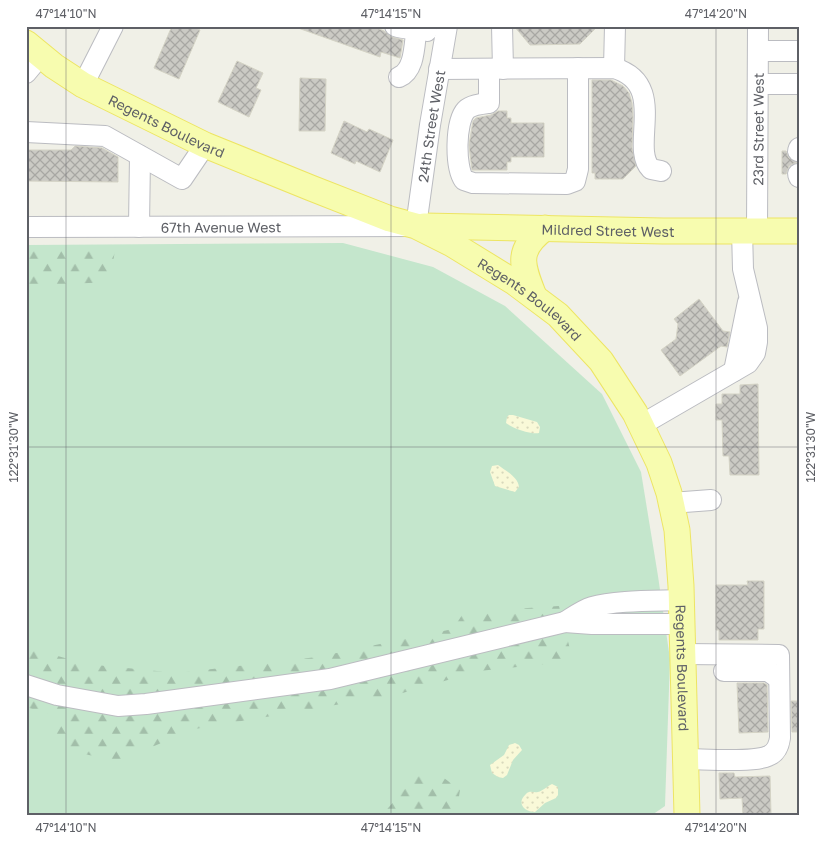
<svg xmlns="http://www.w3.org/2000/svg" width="825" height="841" font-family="'Golos Text',sans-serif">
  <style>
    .green { fill: #c4e6cc }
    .forest { fill: url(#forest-firs) }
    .sand { fill: url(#sand-dots) }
    .building { fill: url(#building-cross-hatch); stroke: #d4d3c5 }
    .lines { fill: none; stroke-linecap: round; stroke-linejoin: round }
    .minor-casing { stroke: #bbbcc1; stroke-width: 22 }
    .major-casing { stroke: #ede563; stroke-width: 27 }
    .minor { stroke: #fff; stroke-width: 20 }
    .major { stroke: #f7fcaf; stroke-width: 25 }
    .ticks { fill: none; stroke: #5e6066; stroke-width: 1; stroke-opacity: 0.45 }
    .labels { text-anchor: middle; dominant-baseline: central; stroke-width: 5; stroke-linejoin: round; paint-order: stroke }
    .street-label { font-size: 14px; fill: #5e6066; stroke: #fff }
    .neatline { fill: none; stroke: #5e6066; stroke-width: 2 }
    .ticks-label { font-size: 12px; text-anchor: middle; fill: #5e6066 }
  </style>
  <defs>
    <pattern id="forest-firs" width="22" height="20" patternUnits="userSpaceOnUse" patternTransform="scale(1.25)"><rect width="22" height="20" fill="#c4e6cc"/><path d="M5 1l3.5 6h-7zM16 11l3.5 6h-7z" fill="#a2bea9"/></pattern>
    <pattern id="sand-dots" width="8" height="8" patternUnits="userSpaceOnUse" patternTransform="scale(1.25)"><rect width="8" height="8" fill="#f9f9d8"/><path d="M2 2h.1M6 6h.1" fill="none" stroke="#d8d8bc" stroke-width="1.8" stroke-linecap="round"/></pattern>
    <pattern id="building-cross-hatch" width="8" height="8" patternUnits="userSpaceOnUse" patternTransform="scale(1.25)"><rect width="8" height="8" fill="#cbcac4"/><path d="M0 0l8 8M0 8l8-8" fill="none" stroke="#a8a7a3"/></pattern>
  </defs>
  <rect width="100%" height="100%" fill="#f0f0e7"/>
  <path class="green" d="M343,243L433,267L505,306L602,394L641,472L658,576L670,659L665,806L652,815H26V245Z"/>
  <path class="forest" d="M26,249L115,250L110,282L26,286Z
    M559,606L573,661L479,671L399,694L195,729L118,761L55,748V716L26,707V647L86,664L177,673L317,657L453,629L464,612Z
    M417,775L444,778L460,790L456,815H382Z"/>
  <path class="sand" d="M509,415H513L537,422L540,427L539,433C532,435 512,428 506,423L507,417Z
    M498,465C506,471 518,477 519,487L515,492L495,486L490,472L492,466Z
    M515,743L519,745L522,750L513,760L507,775L503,778L498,777L492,773L490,765L504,755L509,745Z
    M552,784L558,787V795L556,798L545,803L535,812C524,812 516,803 526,794C530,790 533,793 538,792C543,791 547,786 552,784Z"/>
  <path class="building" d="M172,26H191L200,30L179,79L154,68Z
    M298,26H372L384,31L392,37L403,40L400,58L381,52L380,57L298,28Z
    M514,26H598L580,44L530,45Z
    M237,61L263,73L256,88L261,90L249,117L218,102Z
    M300,78L326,79L325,131H299Z
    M592,80H611L623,86L629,93L632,103L633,116L632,148L636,166L623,179H595V173H592Z
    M498,111H507V118H511V123H544V157H511V162H507V170H472L469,145L473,121L476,118L491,115Z
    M344,121L367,132L369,129L393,140L380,172L356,161L355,164L331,153Z
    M75,146L102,148L118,157V182L26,181V150H71Z
    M782,151H786L789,158L797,162L789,166L786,174H782Z
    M699,299L723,331L730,332L727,347L721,346L680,376L661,350L676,339L678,324L674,319Z
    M758,384L759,475H730L729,456H723L722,420H716V404H722V394H740V385Z
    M747,581H764V629H758V640H719V630H716V585H748Z
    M737,683H764L767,685L768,732L739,733Z
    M791,701H799V732H792Z
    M719,773H734L735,777L770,776L771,815H743L742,798L720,799Z"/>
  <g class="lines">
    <g class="minor-casing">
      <g id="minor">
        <path d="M395,26C406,30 417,28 427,31"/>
        <path d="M502,26L503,69"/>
        <path d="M758,51H799"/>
        <path d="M614,68L615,26"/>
        <path d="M439,69L614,68C669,84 629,147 651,169L661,171"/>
        <path d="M489,69V103C481,104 471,105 466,110C455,122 455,167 464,180L473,183L567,184L575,181L578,169V68"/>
        <path d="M26,73L41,55"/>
        <path d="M399,77C416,70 414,42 417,26"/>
        <path d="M758,84H799"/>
        <path d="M83,85L113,26"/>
        <path d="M26,132L105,136L182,179L205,145"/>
        <path d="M798,151L799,148"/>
        <path d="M798,174L799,177"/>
        <path id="s1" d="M26,227L416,226L430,125L447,26"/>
        <path d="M139,227L140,156"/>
        <path id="s2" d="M757,230L758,26"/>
        <path d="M734,371L748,302"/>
        <path d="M641,425L748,363L755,353L757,342V328L743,269L742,230"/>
        <path d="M671,503L711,500"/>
        <path d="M682,600C656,601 615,600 592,607C582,610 573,617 565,622L592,624H682"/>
        <path d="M683,654L779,655L780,738C779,745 776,753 768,756C753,763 704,759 686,759"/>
        <path d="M724,671H768L779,679"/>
        <path d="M26,685L57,695L118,706L146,704L330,679L565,622"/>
      </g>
    </g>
    <g class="major-casing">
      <g id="major">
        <path id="s3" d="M26,43L54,66L83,85L205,145L311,188L390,219L416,226L452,244L514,282L558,315L601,361L635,413L659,463L669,493L677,530L681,586L687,815"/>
        <path id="s4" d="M424,226L663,231H799"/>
        <path d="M534,296C522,266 515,250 545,228"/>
      </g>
    </g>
    <use href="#minor" class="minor"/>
    <use href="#major" class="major"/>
  </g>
  <path class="ticks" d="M66,26V815M391,26V815M716,26V815M26,447H799"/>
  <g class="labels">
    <g class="street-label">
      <text stroke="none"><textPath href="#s3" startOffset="164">Regents Boulevard</textPath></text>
      <text stroke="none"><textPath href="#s1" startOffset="491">24th Street West</textPath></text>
      <text stroke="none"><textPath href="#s2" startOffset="101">23rd Street West</textPath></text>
      <text stroke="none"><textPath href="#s1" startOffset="195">67th Avenue West</textPath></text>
      <text stroke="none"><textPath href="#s4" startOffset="184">Mildred Street West</textPath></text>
      <text stroke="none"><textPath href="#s3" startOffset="569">Regents Boulevard</textPath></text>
      <text stroke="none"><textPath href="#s3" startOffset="989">Regents Boulevard</textPath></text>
    </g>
  </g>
  <rect width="825" height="841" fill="none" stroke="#ffffff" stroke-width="55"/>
  <rect x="28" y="28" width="770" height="786" class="neatline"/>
  <g class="ticks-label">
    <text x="66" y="18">47°14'10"N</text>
    <text x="391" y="18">47°14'15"N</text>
    <text x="716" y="18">47°14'20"N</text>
    <text transform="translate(14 447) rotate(-90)" y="4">122°31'30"W</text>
    <text transform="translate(811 447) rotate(-90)" y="4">122°31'30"W</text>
    <text x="66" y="832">47°14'10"N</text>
    <text x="391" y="832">47°14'15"N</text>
    <text x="716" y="832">47°14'20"N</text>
  </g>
</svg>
